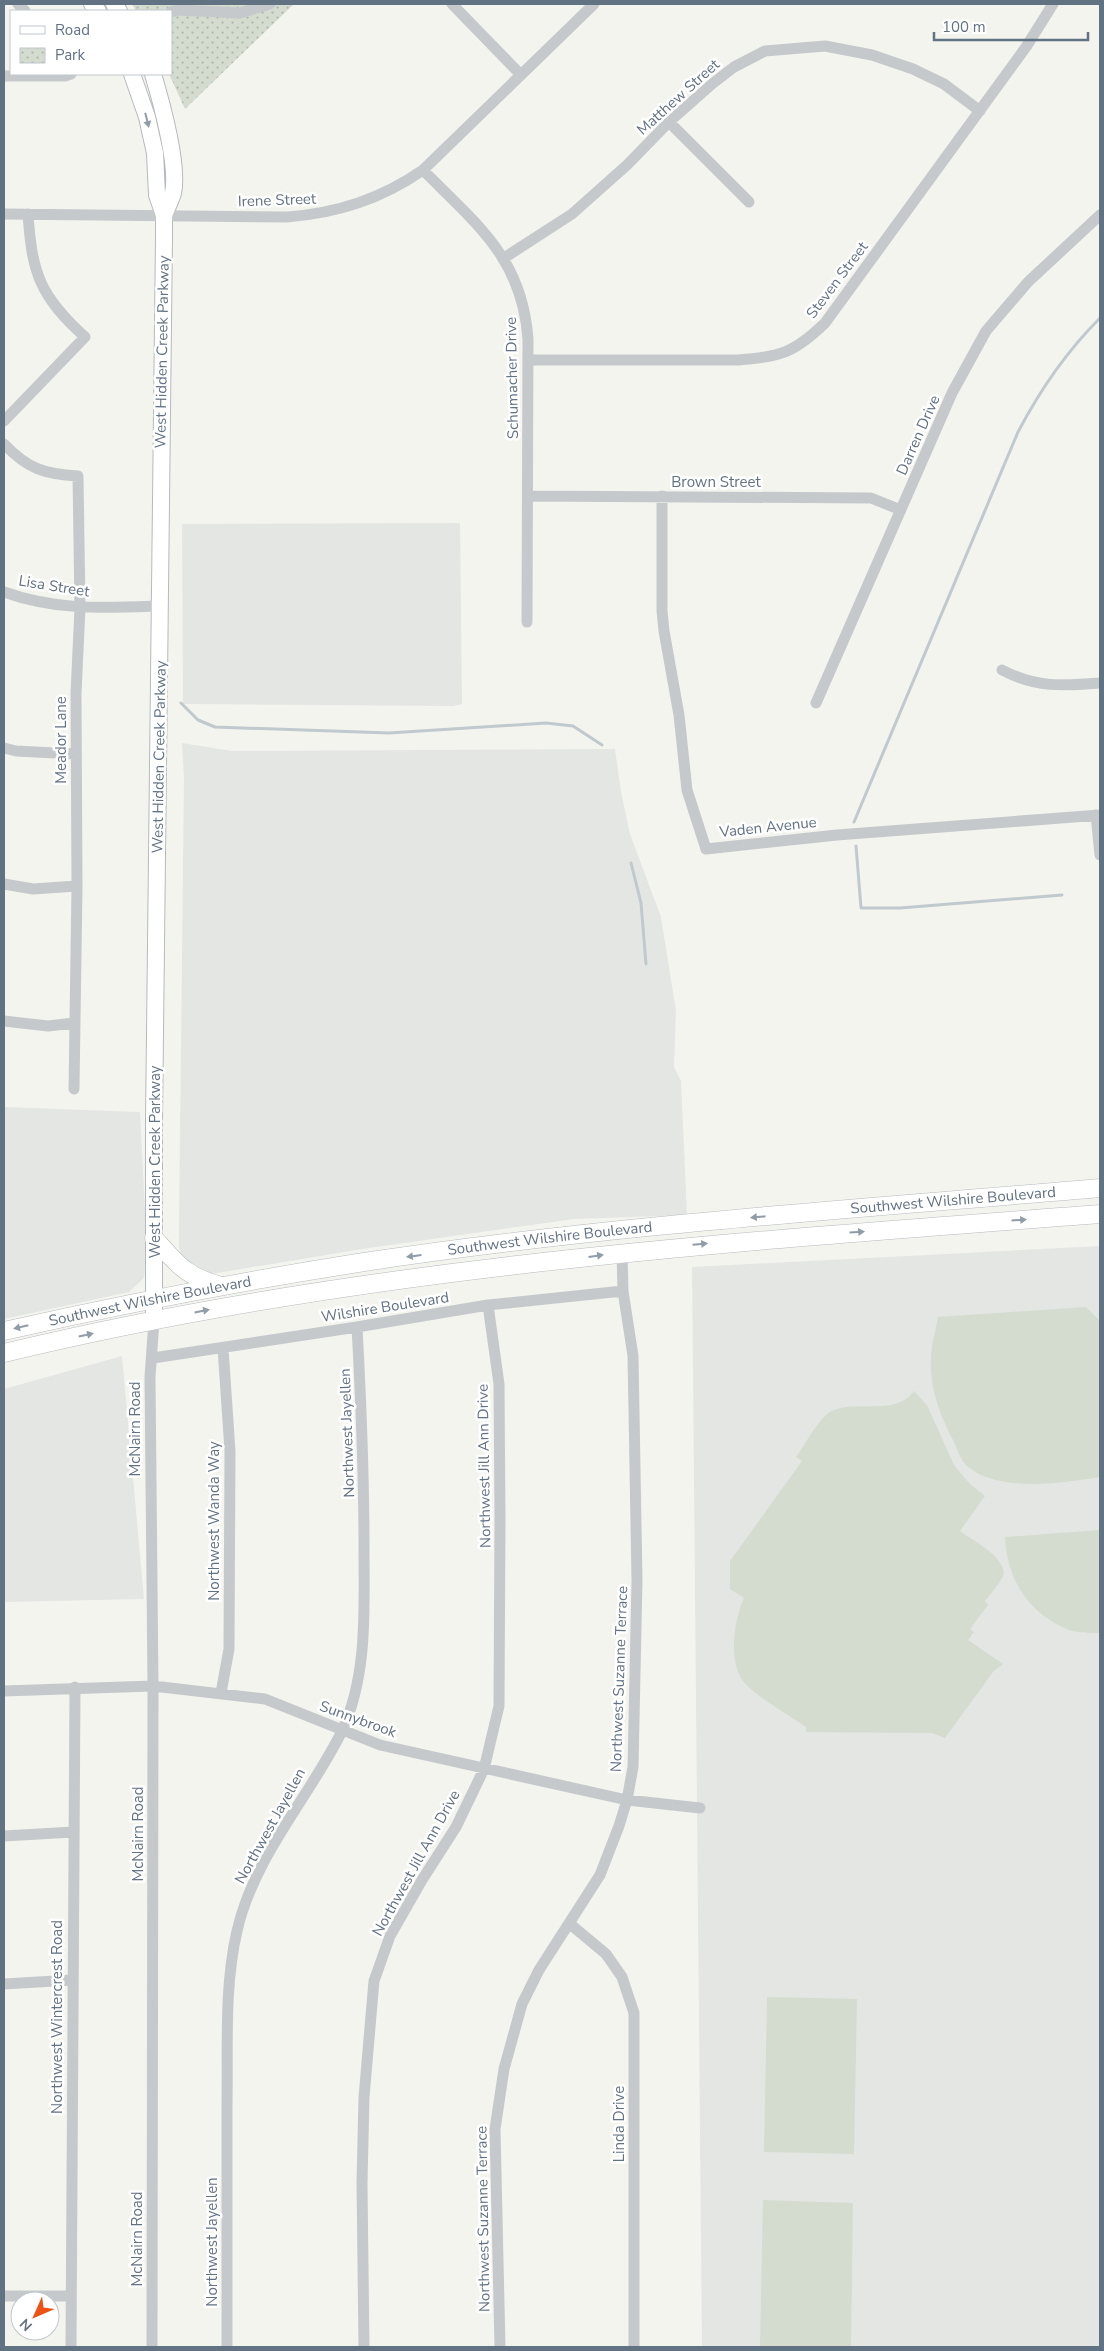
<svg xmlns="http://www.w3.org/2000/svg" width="1104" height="2351" font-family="'Nunito Sans',sans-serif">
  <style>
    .built { fill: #e4e6e3 }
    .park { fill: url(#park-dots) }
    .garden { fill: #d4dcd0 }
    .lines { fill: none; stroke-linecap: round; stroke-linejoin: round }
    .stream { stroke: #bfc9ce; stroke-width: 3 }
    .secondary-casing { stroke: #b5babf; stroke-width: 18 }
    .primary-casing { stroke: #b6babe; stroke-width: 19 }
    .minor { stroke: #c6c9cc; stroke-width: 11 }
    .secondary { stroke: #fff; stroke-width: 16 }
    .primary { stroke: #fff; stroke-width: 18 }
    .oneway { fill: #909ca8 }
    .labels { text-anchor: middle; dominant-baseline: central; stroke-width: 5; stroke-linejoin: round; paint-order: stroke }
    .street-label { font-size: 15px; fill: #617283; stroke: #fff }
  </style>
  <defs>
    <pattern id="park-dots" width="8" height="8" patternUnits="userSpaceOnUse" patternTransform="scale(1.25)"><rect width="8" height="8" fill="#d4dcd0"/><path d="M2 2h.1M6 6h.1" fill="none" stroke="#afb7ae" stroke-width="1.8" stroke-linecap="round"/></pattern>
  </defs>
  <rect width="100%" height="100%" fill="#f4f4ef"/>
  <path class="built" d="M460,523L462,704L453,706L183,704L182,524Z
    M182,743L232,751L615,749L621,792L630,834L661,917L676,1011L674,1067L681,1081L687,1215L574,1219L362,1249L205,1275L183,1262L179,1247V1226L184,777Z
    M4,1107L140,1112L147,1250L144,1278L129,1292L4,1319Z
    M1100,1246V2347H702L692,1267Z
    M122,1356L144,1599L4,1602V1389Z"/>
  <path class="park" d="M132,4H294L185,109L169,74H171V11H136Z"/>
  <path class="garden" d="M1086,1307L1100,1321V1477C1063,1483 998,1493 967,1466C961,1461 957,1449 954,1442C941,1418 929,1387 931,1358C931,1345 936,1330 938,1317Z
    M914,1391L927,1405L954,1465L970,1484L985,1496L960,1531C972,1540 1009,1559 1003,1576C999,1585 990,1594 985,1601L988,1605L970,1629L974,1632L968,1640L1003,1664L993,1672L945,1738L932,1733L806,1732V1727C790,1716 754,1695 743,1681C728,1660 734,1620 744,1598L730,1589V1561L802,1461L796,1457C805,1445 819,1417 832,1411C856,1399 895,1417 914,1391Z
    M1100,1530V1633C1090,1633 1079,1633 1069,1630C1028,1614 1007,1579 1005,1537Z
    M767,1997L857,1999L854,2154L764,2152Z
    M763,2200L853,2203L851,2347H760Z"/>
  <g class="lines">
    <path class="stream" d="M181,703L198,720L215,727L389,733L546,723L573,726L602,745
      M854,822L1018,432C1040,390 1067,351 1100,318
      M856,846L861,908H900L1062,895
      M631,863L641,903L646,964"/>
    <g class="secondary-casing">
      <path id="secondary" d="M92,4L98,11
        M114,4L119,11
        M132,74L147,117L155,153L157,195L164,215V235L154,1122V1320
        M153,74C161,101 179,166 173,193C171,200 167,208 164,215"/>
    </g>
    <g class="primary-casing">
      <g id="primary">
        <path d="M154,1238C178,1265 185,1276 221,1286"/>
        <path id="s1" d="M4,1331C123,1304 243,1281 364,1262C608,1225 855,1209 1100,1188"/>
        <path d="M4,1353C363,1266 733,1242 1100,1214"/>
      </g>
    </g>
    <path class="minor" d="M18,4L25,11
      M452,4L521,75
      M171,12L178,10L240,13L270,4
      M4,76H65L71,74
      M669,122L749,202
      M423,170C476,224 522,257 528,339L527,622
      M4,214L287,217C338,213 381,199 423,170L594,4
      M504,258L572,214L627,165L669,122L712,84L734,67L765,51L825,46L872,55L913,69L944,84L980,111
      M528,360H738C780,357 794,353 825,323L1026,47L1053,4
      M4,421L85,337C40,296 32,274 28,214
      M4,444C28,469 44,474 78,476L80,608L76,693L77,886L74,1089
      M528,496L871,498L901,510
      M662,496V611L664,631L679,715L687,790L706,849L837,835L1100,815
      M4,592C57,611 105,608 160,606
      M1002,670C1036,688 1063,686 1100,683
      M816,703L952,393L986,331L1028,282L1100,215
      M4,748L16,751L75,754
      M1096,815L1100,855
      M4,884L33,889L77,886
      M4,1021L48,1026L74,1023
      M153,1358L357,1327L488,1305L623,1291
      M4,1691L153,1686L265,1699L380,1745L627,1800L700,1808
      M221,1693L229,1649L230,1451L223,1348
      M4,1836L73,1832
      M570,1924L606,1954L622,1977L634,2013V2347
      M4,1984L72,1980
      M4,2296H71
      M71,2347L75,1687
      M152,2347L153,1686L150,1377L154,1320
      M227,2347C227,2266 227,2185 227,2105C228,2048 224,1987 237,1931C254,1856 309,1798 342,1731C368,1675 364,1608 364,1549C364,1475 361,1401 357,1327
      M364,2347L362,2183L364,2097L374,1981L390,1936L422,1880L456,1827L484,1769L499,1706L500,1519L499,1384L488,1305
      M500,2347L495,2129L504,2069L522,2004L539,1970L600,1875L619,1826L627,1800L633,1767L637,1580L633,1356L623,1291L622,1252"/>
    <use href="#secondary" class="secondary"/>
    <use href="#primary" class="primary"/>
  </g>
  <defs><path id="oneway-solid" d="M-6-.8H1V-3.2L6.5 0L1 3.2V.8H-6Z" transform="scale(1.25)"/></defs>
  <g class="oneway">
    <use href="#oneway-solid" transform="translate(147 120) rotate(76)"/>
    <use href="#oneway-solid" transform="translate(758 1217) rotate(175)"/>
    <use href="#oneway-solid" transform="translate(1019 1220) rotate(-4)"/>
    <use href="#oneway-solid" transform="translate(857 1232) rotate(-4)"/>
    <use href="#oneway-solid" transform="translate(700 1244) rotate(-5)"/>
    <use href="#oneway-solid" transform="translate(414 1256) rotate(173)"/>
    <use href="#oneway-solid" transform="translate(596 1256) rotate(-8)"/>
    <use href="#oneway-solid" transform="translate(202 1311) rotate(-11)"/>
    <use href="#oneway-solid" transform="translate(21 1327) rotate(167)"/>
    <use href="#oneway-solid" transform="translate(86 1335) rotate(-12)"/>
  </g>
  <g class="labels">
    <g class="street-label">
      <text transform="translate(678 97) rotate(-42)">Matthew Street</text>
      <text transform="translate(277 200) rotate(-2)">Irene Street</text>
      <text transform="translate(837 280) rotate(-53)">Steven Street</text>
      <text transform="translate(162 352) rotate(-89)">West Hidden Creek Parkway</text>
      <text transform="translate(512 378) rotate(-91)">Schumacher Drive</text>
      <text transform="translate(918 435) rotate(-66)">Darren Drive</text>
      <text x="716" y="482">Brown Street</text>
      <text transform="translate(54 586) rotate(9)">Lisa Street</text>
      <text transform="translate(61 740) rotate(-90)">Meador Lane</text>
      <text transform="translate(159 757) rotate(-89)">West Hidden Creek Parkway</text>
      <text transform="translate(768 827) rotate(-6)">Vaden Avenue</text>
      <text transform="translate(155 1162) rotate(-90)">West Hidden Creek Parkway</text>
      <text stroke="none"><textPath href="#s1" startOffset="959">Southwest Wilshire Boulevard</textPath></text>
      <text stroke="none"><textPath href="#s1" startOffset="554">Southwest Wilshire Boulevard</textPath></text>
      <text stroke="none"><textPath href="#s1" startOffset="149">Southwest Wilshire Boulevard</textPath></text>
      <text transform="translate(385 1307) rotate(-9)">Wilshire Boulevard</text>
      <text transform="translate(135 1429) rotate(-90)">McNairn Road</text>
      <text transform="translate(347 1433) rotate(-92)">Northwest Jayellen</text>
      <text transform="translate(484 1466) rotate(-91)">Northwest Jill Ann Drive</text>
      <text transform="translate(214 1521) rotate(-90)">Northwest Wanda Way</text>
      <text transform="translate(619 1679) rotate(-88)">Northwest Suzanne Terrace</text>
      <text transform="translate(358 1719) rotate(20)">Sunnybrook</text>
      <text transform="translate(270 1826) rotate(-61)">Northwest Jayellen</text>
      <text transform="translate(138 1834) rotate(-90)">McNairn Road</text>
      <text transform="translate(416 1863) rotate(-61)">Northwest Jill Ann Drive</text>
      <text transform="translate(57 2017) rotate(-90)">Northwest Wintercrest Road</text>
      <text transform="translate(619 2124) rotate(-90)">Linda Drive</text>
      <text transform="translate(483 2219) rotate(-91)">Northwest Suzanne Terrace</text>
      <text transform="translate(137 2239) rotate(-90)">McNairn Road</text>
      <text transform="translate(212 2242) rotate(-90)">Northwest Jayellen</text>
    </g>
  </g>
  <rect width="1104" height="2351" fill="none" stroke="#617283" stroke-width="10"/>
  <rect x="10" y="10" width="162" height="65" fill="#ffffff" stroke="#c0c7cd"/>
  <rect x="20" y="26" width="25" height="8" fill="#ffffff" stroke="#c0c7cd"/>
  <text x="55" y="35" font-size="15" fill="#617283">Road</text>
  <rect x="20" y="48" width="25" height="15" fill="url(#park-dots)" stroke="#c0c7cd"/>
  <text x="55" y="60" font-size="15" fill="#617283">Park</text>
  <g transform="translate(35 2316) rotate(225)"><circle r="24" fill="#ffffff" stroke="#c0c7cd"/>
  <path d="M0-4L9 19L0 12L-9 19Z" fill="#ee5215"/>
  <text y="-8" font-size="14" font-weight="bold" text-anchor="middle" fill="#617283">N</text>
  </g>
  <path d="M934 32v8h154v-8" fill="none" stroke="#617283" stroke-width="2.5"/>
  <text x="942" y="32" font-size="15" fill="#617283" stroke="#ffffff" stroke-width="4" paint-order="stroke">100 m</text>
</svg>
